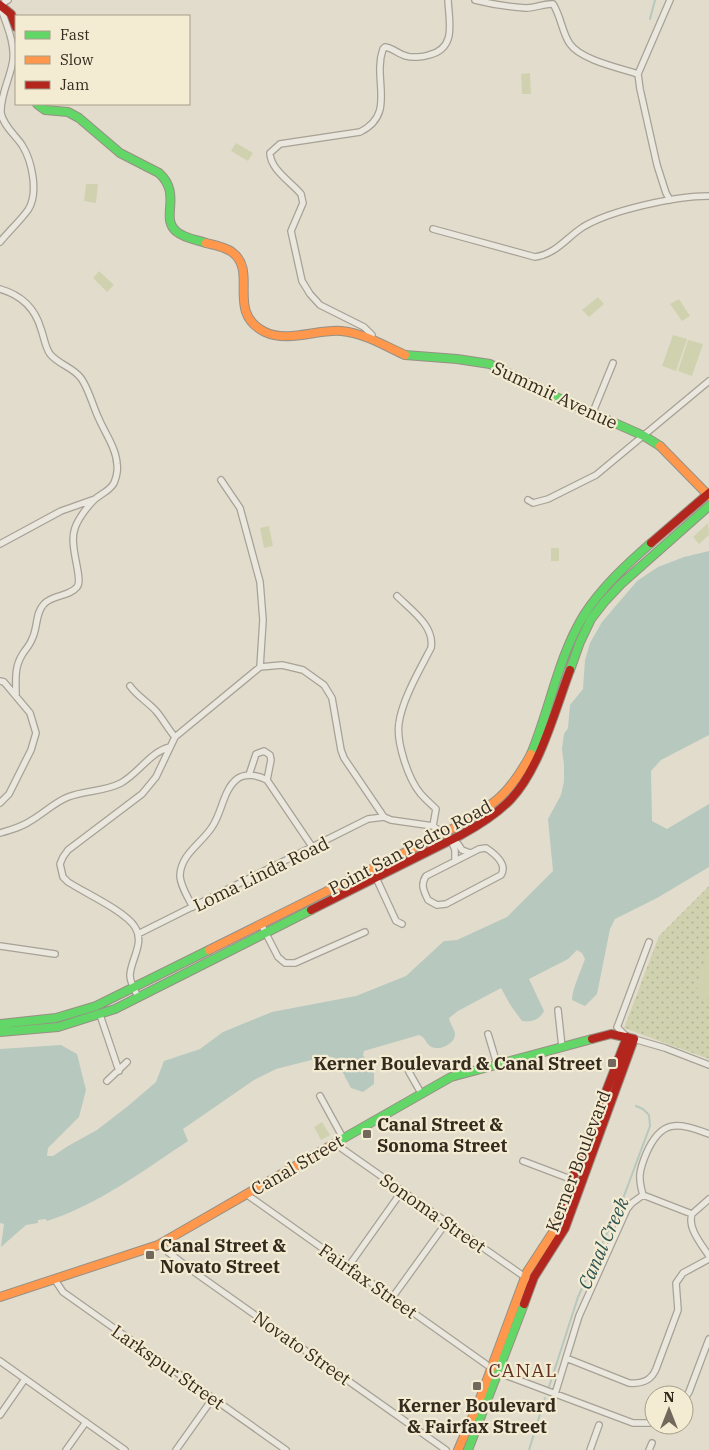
<svg xmlns="http://www.w3.org/2000/svg" width="709" height="1450" font-family="'IBM Plex Serif',serif">
  <style>
    .park { fill: url(#park-dots) }
    .pitch { fill: #d0d2af }
    .water { fill: #b7c8be }
    .lines { fill: none; stroke-linecap: round; stroke-linejoin: round }
    .stream { stroke: #b7c8be; stroke-width: 2 }
    .street-casing { stroke: #a7a196; stroke-width: 8 }
    .fast-casing { stroke: #979085; stroke-width: 10 }
    .slow-casing { stroke: #979085; stroke-width: 10 }
    .jam-casing { stroke: #979085; stroke-width: 10 }
    .street { stroke: #eae7de; stroke-width: 5.5 }
    .fast { stroke: #63d668; stroke-width: 8 }
    .slow { stroke: #ff974d; stroke-width: 8 }
    .jam { stroke: #b3261e; stroke-width: 8 }
    .poi-dot { fill: #72685b; stroke: #f3ebd2; stroke-width: 2 }
    .labels { text-anchor: middle; dominant-baseline: central; stroke-width: 4.5; stroke-linejoin: round; paint-order: stroke }
    .street-label { font-size: 18px; fill: #352a1e; stroke: #f3ebd2 }
    .poi-label { font-size: 18px; font-weight: bold; fill: #352a1e; stroke: #f3ebd2; text-anchor: start }
    .water-label { font-size: 19px; font-style: italic; fill: #2e5453; stroke: #f3ebd2 }
    .neighbourhood-label { font-size: 19px; letter-spacing: 1px; fill: #602f20; stroke: #f3ebd2 }
  </style>
  <defs>
    <pattern id="park-dots" width="8" height="8" patternUnits="userSpaceOnUse" patternTransform="scale(1.25)"><rect width="8" height="8" fill="#d0d2af"/><path d="M2 2h.1M6 6h.1" fill="none" stroke="#b3b496" stroke-width="1.8" stroke-linecap="round"/></pattern>
  </defs>
  <rect width="100%" height="100%" fill="#e2dccc"/>
  <path class="park" d="M709,886V1059L624,1028L659,936Z"/>
  <path class="pitch" d="M530,73L531,94H522L521,74Z
    M236,143L253,153L248,161L231,151Z
    M86,184H98L96,203L84,201Z
    M99,271L114,285L107,292L93,278Z
    M598,297L604,304L589,317L582,310Z
    M679,299L690,316L682,321L670,304Z
    M673,335L687,339L676,371L662,366Z
    M688,340L703,344L692,376L678,371Z
    M708,523L709,535L699,544L693,537Z
    M269,526L273,546L264,548L260,528Z
    M551,548H559V561H551Z
    M709,947V999L703,996L696,986Z
    M322,1122L330,1135L321,1140L314,1127Z"/>
  <path class="water" d="M709,551V735L661,760L651,771L652,821L667,829L709,804V867L657,898L615,919L610,929L597,994L585,1006L572,1000C572,989 581,971 585,959L582,953L577,950L568,959L529,979L544,1011C539,1020 533,1022 522,1021L511,1006L501,988L458,1011L449,1018C450,1023 454,1029 455,1033C456,1044 438,1052 430,1046C425,1042 425,1037 419,1035L364,1051L363,1055L374,1074V1084L363,1092L351,1088L335,1058L327,1056L276,1069L254,1080L183,1129L188,1141C143,1171 99,1204 47,1221L46,1219L38,1220V1223L26,1225L1,1247L4,1224L0,1223V1049L61,1045L77,1054L86,1090L79,1117L48,1148L47,1156H53L68,1146L97,1130L128,1106L156,1082L164,1061L200,1049L223,1032L272,1012L356,996L406,976L444,941L457,940L507,917L553,871L548,819L561,795L564,782V765L562,749L564,734L568,728L570,705L583,689L585,660L590,643L602,622L637,581L658,567L684,557Z"/>
  <g class="lines">
    <path class="stream" d="M650,19L655,0
      M549,1387L578,1297L624,1196L650,1126L649,1115L643,1109L636,1106
      M529,1450L545,1398"/>
    <g class="street-casing">
      <path id="street" d="M475,0C491,4 510,7 526,8C536,8 546,3 553,4C561,16 562,33 570,44C581,60 620,68 638,74
        M670,0L638,74L640,89L657,165L666,193L670,200
        M0,5L8,0
        M0,6C6,23 17,47 12,65C9,80 0,97 1,113C3,125 15,135 22,145C32,161 39,193 28,210C20,221 9,231 0,242
        M433,229L535,257C556,254 566,238 583,227C611,210 676,196 709,196
        M0,289C21,295 35,308 41,329C44,337 45,347 50,354C58,364 72,367 80,377C88,386 93,407 99,419C105,433 116,448 117,464C118,470 116,478 114,483C109,492 101,493 94,500C87,507 78,519 75,528C68,546 84,579 77,587C69,597 53,594 44,604C35,613 38,628 32,639C30,645 25,650 22,655C14,668 16,681 16,696
        M372,340V335L364,327L320,305L310,294L302,281L291,231L303,203L301,194C291,182 270,169 270,153L280,144L360,132C397,114 372,80 383,49L385,47C393,48 398,54 406,56C412,58 423,57 429,55C457,48 449,22 448,0
        M593,412L613,363
        M221,480L240,508L260,582L263,620L260,667
        M528,500L533,503L548,499L596,475L709,381
        M0,544L61,511L95,499
        M397,596C411,610 435,626 431,648C420,669 402,700 399,723C396,742 408,778 420,793C425,799 431,804 436,809L433,826
        M0,681L4,682L30,713L36,733L31,750L9,794L0,803
        M130,686C137,696 148,702 156,711C163,719 168,729 175,737
        M249,775L256,754L264,751L270,755L271,760L267,780
        M0,833C11,830 22,827 32,820C44,813 55,802 68,797C85,790 104,792 121,783C139,773 150,752 170,747
        M451,840L455,850V861
        M486,848C495,854 508,864 501,875L446,904L437,905L428,900C424,891 420,885 426,876L479,849Z
        M372,869L396,921L402,924
        M193,907C188,898 180,885 180,875C181,854 202,843 212,827C222,813 223,790 237,779C245,773 258,775 267,780L313,848
        M261,924L278,957L285,963H295L365,932
        M138,934L368,819L384,817
        M0,946L55,954
        M138,997C135,990 130,983 130,975C131,959 145,943 135,927C125,911 85,893 68,882L63,877L60,864L63,857L68,850L142,794L156,777L175,737L260,667L282,665L303,670L324,685L332,698L341,750L344,758L384,817L391,820L433,826L458,844L462,850L470,853
        M558,1010L562,1047
        M100,1015L119,1071
        M488,1034L497,1064
        M627,1037L617,1027L618,1025L649,942
        M634,1039L665,1048L709,1065
        M409,1072L421,1093
        M107,1081L127,1062
        M320,1096L343,1138
        M334,1143L532,1282
        M523,1161L581,1183
        M246,1194L497,1372L633,1423H654
        M709,1199L692,1214C687,1228 702,1245 709,1256
        M692,1214L643,1195C638,1178 639,1171 646,1154C661,1119 677,1122 709,1134
        M161,1243L168,1252L190,1269L446,1450
        M348,1267L402,1191
        M55,1280L63,1292L286,1450
        M392,1298L446,1223
        M566,1358L629,1383C642,1384 651,1381 656,1369L678,1310L676,1283L683,1273L709,1259
        M0,1361L125,1450
        M555,1394L579,1316L627,1209L632,1203L643,1195
        M684,1400L689,1392L709,1339
        M0,1415L25,1379
        M66,1450L86,1422
        M176,1450L213,1398
        M590,1450L599,1425
        M649,1450L652,1443"/>
    </g>
    <g class="fast-casing">
      <path id="fast" d="M37,104L45,110L68,112L79,118L120,153L159,173C183,195 159,218 177,232C184,238 197,240 206,243
        M405,355L457,359L490,364L554,396L644,436L660,446
        M570,670L580,642L591,619L605,601L621,584L709,506
        M531,754C550,709 558,657 584,615C601,588 627,564 651,543
        M0,1024L56,1018L96,1006L209,950
        M0,1032L58,1027L115,1009L311,910
        M337,1142L451,1077L592,1039
        M468,1450L524,1304"/>
    </g>
    <g class="slow-casing">
      <path id="slow" d="M206,243C214,245 225,247 232,252C259,272 225,312 265,332C288,343 317,329 341,331C364,333 385,346 405,355
        M660,446L709,496
        M209,950L456,827C495,804 509,795 531,754
        M0,1297L158,1245L337,1142
        M458,1450L478,1404L527,1272L557,1226L560,1216"/>
    </g>
    <g class="jam-casing">
      <path id="jam" d="M0,5L11,14L16,27
        M651,543L709,493
        M311,910L461,835C479,825 497,814 511,799C540,768 555,710 570,670
        M560,1216L572,1180L627,1037
        M524,1304L534,1277L565,1228L634,1039L611,1034L592,1039"/>
    </g>
    <use href="#street" class="street"/>
    <use href="#fast" class="fast"/>
    <use href="#slow" class="slow"/>
    <use href="#jam" class="jam"/>
  </g>
  <g class="poi-dot">
    <rect x="607" y="1058" width="10" height="10" rx="2.5"/>
    <rect x="362" y="1129" width="10" height="10" rx="2.5"/>
    <rect x="145" y="1250" width="10" height="10" rx="2.5"/>
    <rect x="472" y="1381" width="10" height="10" rx="2.5"/>
  </g>
  <g class="labels">
    <g class="street-label">
      <text transform="translate(555 395) rotate(25)">Summit Avenue</text>
      <text transform="translate(410 847) rotate(-28)">Point San Pedro Road</text>
      <text transform="translate(261 874) rotate(-26)">Loma Linda Road</text>
      <text transform="translate(578 1161) rotate(-69)">Kerner Boulevard</text>
      <text transform="translate(297 1165) rotate(-30)">Canal Street</text>
      <text transform="translate(433 1213) rotate(35)">Sonoma Street</text>
      <text transform="translate(368 1281) rotate(35)">Fairfax Street</text>
      <text transform="translate(302 1348) rotate(35)">Novato Street</text>
      <text transform="translate(168 1367) rotate(35)">Larkspur Street</text>
    </g>
    <g class="poi-label">
      <text x="602" y="1063" text-anchor="end">Kerner Boulevard &amp; Canal Street</text>
      <text x="377" y="1124">Canal Street &amp;<tspan x="377" dy="21">Sonoma Street</tspan></text>
      <text x="160" y="1245">Canal Street &amp;<tspan x="160" dy="21">Novato Street</tspan></text>
      <text x="477" y="1405" text-anchor="middle">Kerner Boulevard<tspan x="477" dy="21">&amp; Fairfax Street</tspan></text>
    </g>
    <g class="water-label">
      <text transform="translate(603 1243) rotate(-66)">Canal Creek</text>
    </g>
    <g class="neighbourhood-label">
      <text x="523" y="1370">CANAL</text>
    </g>
  </g>
  <rect x="15" y="15" width="175" height="90" fill="#f3ebd2" stroke="#a79e8a"/>
  <rect x="25" y="31" width="25" height="8" fill="#63d668" stroke="#a79e8a"/>
  <text x="60" y="40" font-size="15" fill="#352a1e">Fast</text>
  <rect x="25" y="56" width="25" height="8" fill="#ff974d" stroke="#a79e8a"/>
  <text x="60" y="65" font-size="15" fill="#352a1e">Slow</text>
  <rect x="25" y="81" width="25" height="8" fill="#b3261e" stroke="#a79e8a"/>
  <text x="60" y="90" font-size="15" fill="#352a1e">Jam</text>
  <g transform="translate(669 1410)"><circle r="24" fill="#f3ebd2" stroke="#a79e8a"/>
  <path d="M0-4L9 19L0 12L-9 19Z" fill="#72685b"/>
  <text y="-8" font-size="14" font-weight="bold" text-anchor="middle" fill="#352a1e">N</text>
  </g>
</svg>
